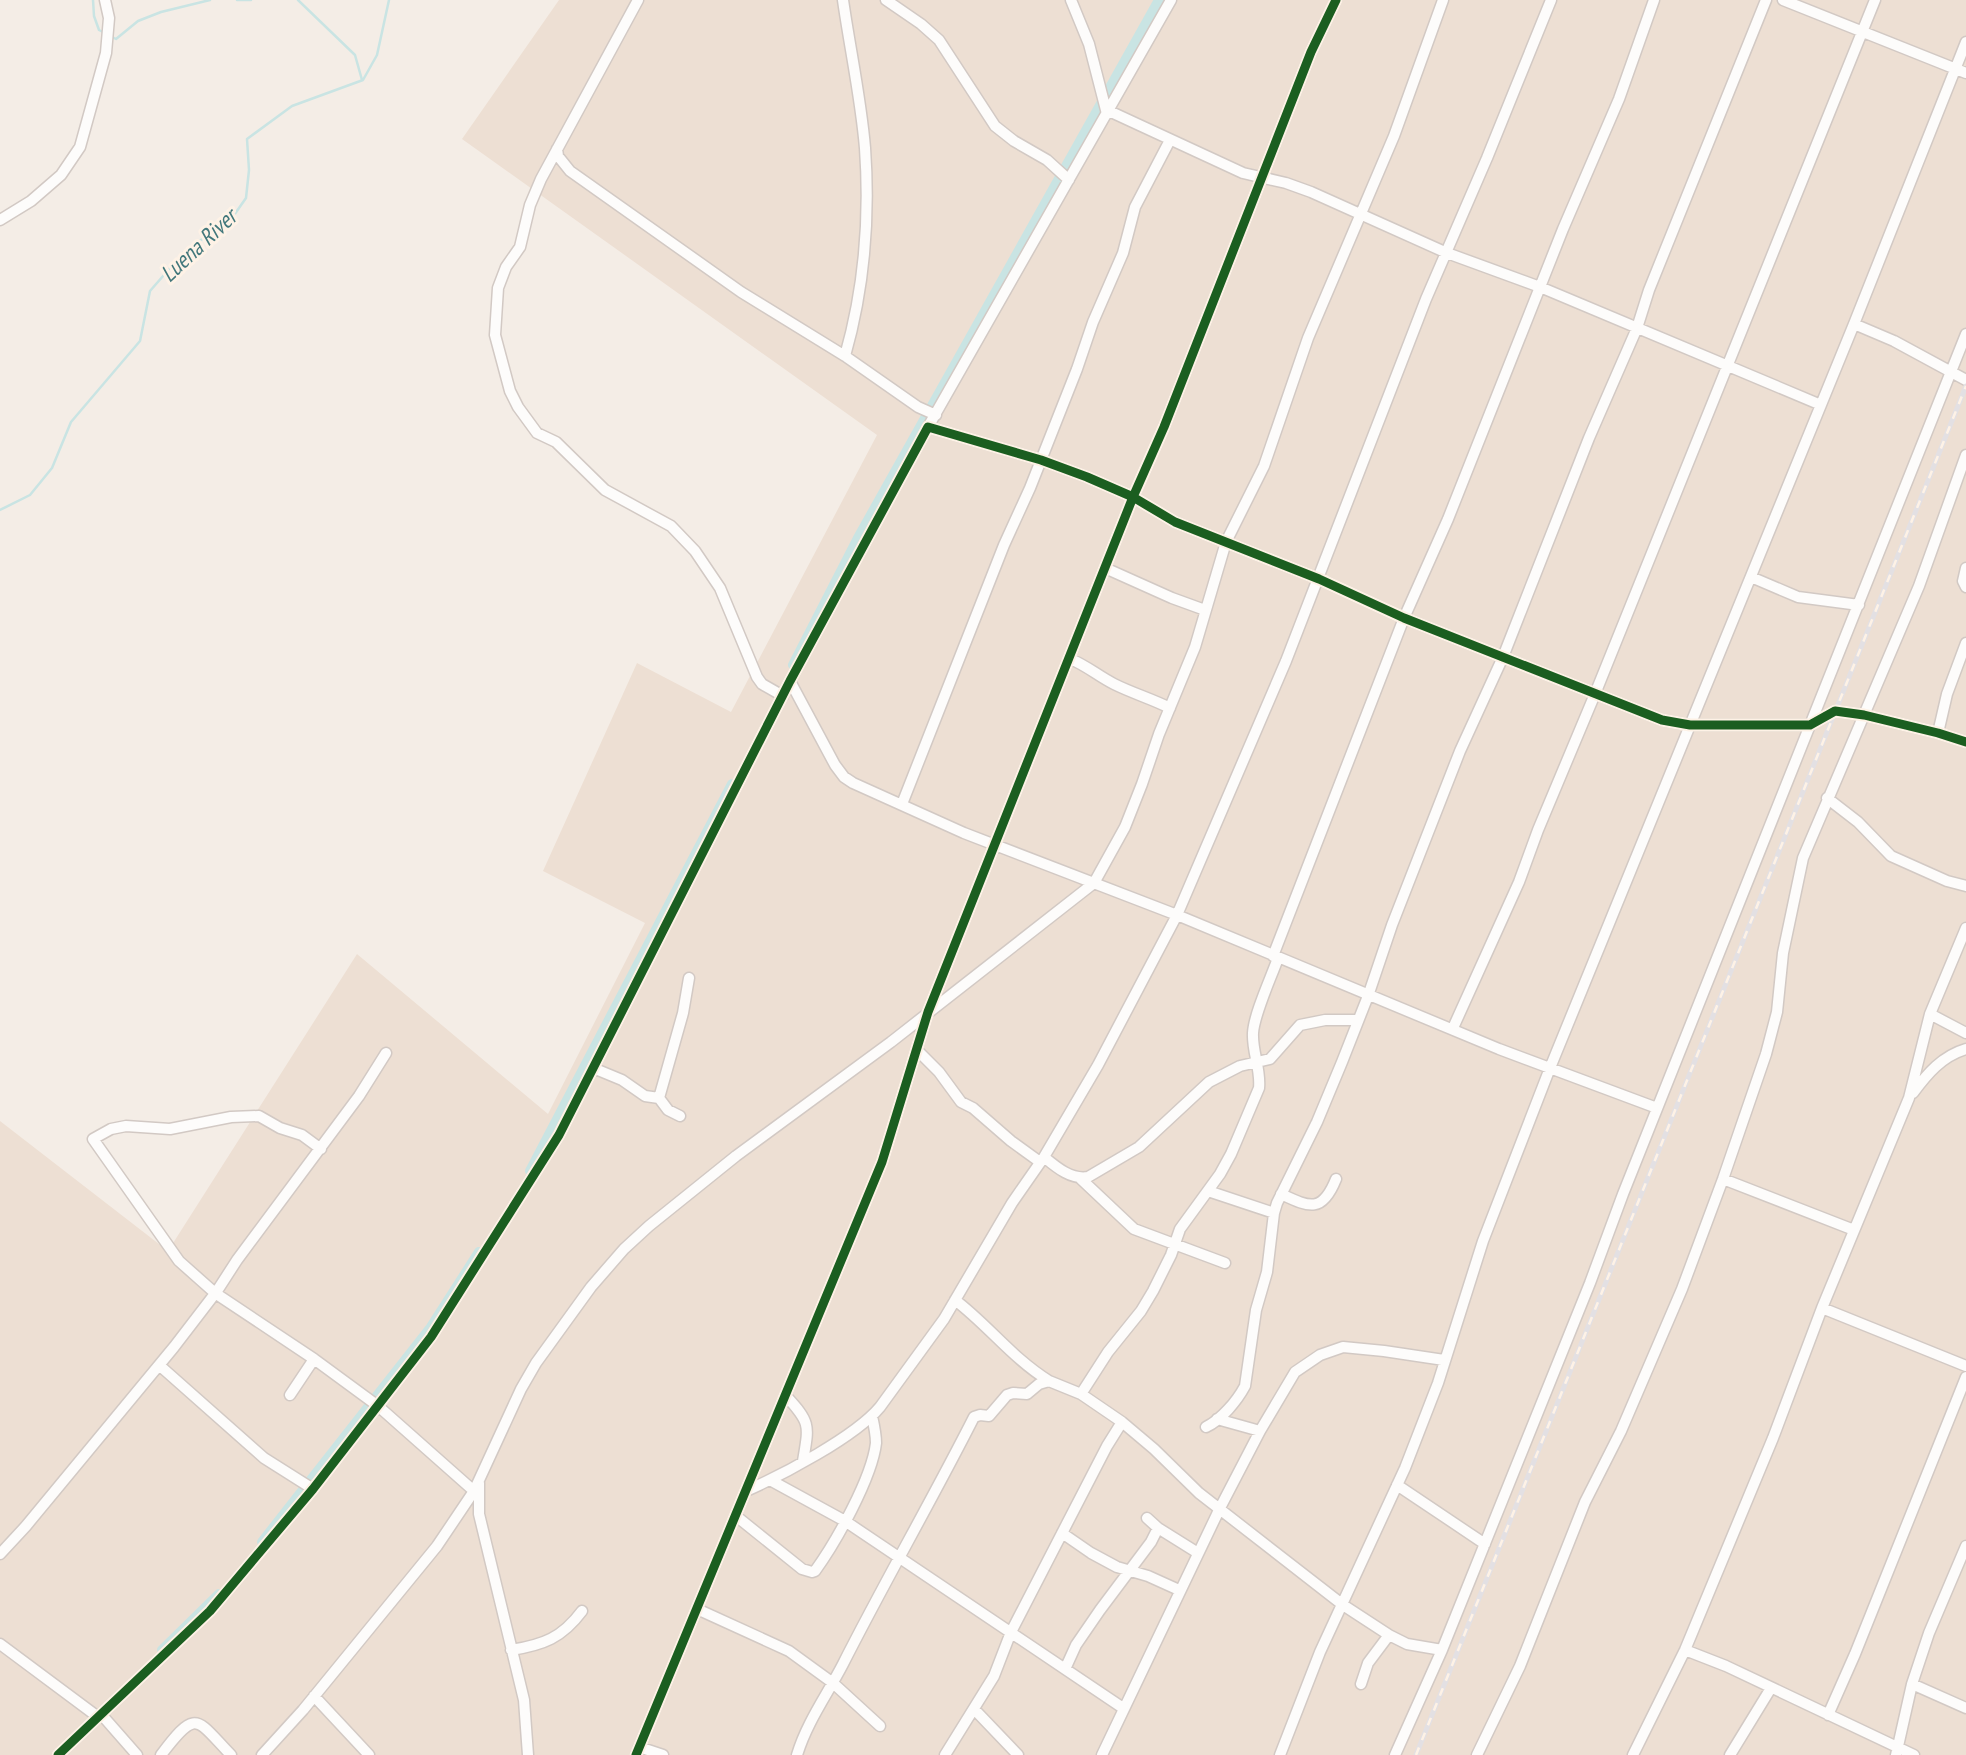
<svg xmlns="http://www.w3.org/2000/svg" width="1966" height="1755" font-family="'PT Sans Narrow',sans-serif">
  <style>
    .residential { fill: #eddfd3 }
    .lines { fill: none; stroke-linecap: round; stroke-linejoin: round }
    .stream { stroke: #c9e4e3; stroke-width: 2.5 }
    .canal { stroke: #c9e4e3; stroke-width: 10 }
    .minor-casing { stroke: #d2c9c4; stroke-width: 13 }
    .minor { stroke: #fdfcfb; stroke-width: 10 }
    .rail-casing { stroke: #e3e0e3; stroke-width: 5 }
    .rail { stroke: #fef2e6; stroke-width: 2.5; stroke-dasharray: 8; stroke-linecap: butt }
    .cycleway-casing { stroke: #fef2e6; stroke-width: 13 }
    .cycleway { stroke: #1b5e20; stroke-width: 9 }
    .labels { text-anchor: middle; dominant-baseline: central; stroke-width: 6; stroke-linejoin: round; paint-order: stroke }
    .water-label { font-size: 23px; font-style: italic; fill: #42777b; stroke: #fef2e6 }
  </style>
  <rect width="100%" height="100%" fill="#f4ede6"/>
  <path class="residential" d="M559,0H1966V1755H0V1121L168,1251L357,954L548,1114L645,923L543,871L637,663L731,712L877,435L462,139Z"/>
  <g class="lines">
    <path class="stream" d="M93,0L94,16L99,30L103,32
      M237,0H251
      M298,0L355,55L362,80
      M112,37L116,39L138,21L161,12L210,0
      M0,510L30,495L52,468L71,422L140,341L150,291L184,252L232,218L246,198L249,170L247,139L292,106L363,80L377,55L389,0"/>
    <path class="canal" d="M793,665L858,538L1159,0
      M530,1171L732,784
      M262,1542L431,1327L479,1252
      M162,1650L219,1594"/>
    <g class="minor-casing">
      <path id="minor" d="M638,0L541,179L530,205L520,247L506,267L498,288L495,335L510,391L518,407L537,433L556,442L605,490L671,526L695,551L720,588L757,677L762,684L783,696
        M843,0C850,49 861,99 865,148C870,218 864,289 845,356
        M886,0L921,24L939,40L995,126L1014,141L1047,160L1069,180
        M1071,0L1089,44L1107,114
        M1783,0L1966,73
        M1109,111L1243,173L1286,183L1311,192L1447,253L1540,287L1821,405
        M557,149L558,156L570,171L741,292L845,356L918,407L936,415
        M0,220L31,201L61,175L80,147L106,53L109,18L105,0
        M1854,324L1894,341L1966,380
        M928,427L1171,0
        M1105,568L1172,598L1205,610
        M1966,568L1963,581L1966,587
        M1751,577L1798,597L1859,605
        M1070,659C1086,665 1098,676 1114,684C1132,693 1152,699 1170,708
        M790,681L835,765L844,777L853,783L964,833L1177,915L1499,1049L1657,1108
        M1938,733L1947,694L1966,643
        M1827,798L1858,822L1891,856L1947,881L1966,886
        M902,804L1004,545L1030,488L1077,369L1093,322L1123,253L1135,207L1170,140
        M1273,956L1404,618L1448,519L1563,229L1619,99L1654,0
        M1930,1014L1966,1033
        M1453,1028L1519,882L1538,830L1595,694L1875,0
        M917,1050L939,1072L961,1102L973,1108L1011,1141L1040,1162
        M593,1068L622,1080L645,1096L659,1098L668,1110L680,1116
        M1913,1093C1927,1074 1942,1056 1966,1049
        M659,1098L683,1013L689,978
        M321,1149L302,1135L280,1128L259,1116L231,1117L170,1129L126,1126L111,1129L93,1139L179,1261L215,1293L314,1359L378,1406L474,1491
        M1044,1157C1056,1167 1071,1180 1088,1177L1139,1147L1209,1082L1240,1066L1270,1059L1300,1025L1325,1020H1358
        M1081,1179L1134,1229L1225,1263
        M1723,1179L1854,1230
        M1208,1191L1274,1213
        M1281,1194C1309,1207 1322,1214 1336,1179
        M955,1300C989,1326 1011,1357 1049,1381
        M1822,1308L1966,1366
        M159,1365L264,1458L313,1489
        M1081,1394L1108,1352L1141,1311L1153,1291L1171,1255L1180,1229L1220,1174L1231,1154L1259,1088C1261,1069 1252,1052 1253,1033C1254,1014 1271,978 1278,958
        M290,1395L314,1359
        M786,1396C811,1423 809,1425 803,1461
        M1217,1419L1260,1431
        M1206,1427C1221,1420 1237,1401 1245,1386L1256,1310L1267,1272L1274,1213L1277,1203L1317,1122L1342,1062L1368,996L1392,925L1460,751L1503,657L1589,438L1637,328L1649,290L1766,0
        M770,1480L845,1521L1123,1708
        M479,1483V1514L524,1700L528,1755
        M1397,1485L1485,1544
        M746,1491C782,1475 855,1437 880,1407L944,1319L1012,1203L1044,1157L1098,1065L1177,915L1286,661L1426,299L1487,158L1551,0
        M736,1516L802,1569L812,1572L815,1571C836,1542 872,1478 876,1443C876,1434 874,1425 872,1416
        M1147,1518L1158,1528L1198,1553
        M1062,1533L1091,1553L1117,1567L1148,1576L1179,1590
        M0,1554L26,1526L174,1347L217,1291L237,1260L359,1096L386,1053
        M697,1609L789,1651L833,1683L880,1726
        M0,1644L98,1717
        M511,1650C543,1645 562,1638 582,1611
        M1685,1650L1726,1666L1914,1755
        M1066,1667L1076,1645L1100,1610L1151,1542L1158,1528
        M1361,1684L1368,1663L1389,1635
        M1912,1684L1966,1708
        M314,1696L369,1755
        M974,1709L1018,1755
        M101,1714L137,1755
        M1828,1715L1855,1654L1966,1377
        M639,1747L663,1755
        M58,1755L210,1611L313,1489L431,1337L559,1135L790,681L928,427L1041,460L1087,477L1133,497L1175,522L1319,579L1404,618L1662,720L1690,725H1810L1835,711L1864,715L1938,733L1966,742
        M161,1755C197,1707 196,1719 231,1755
        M262,1755L303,1710L437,1546L474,1491L521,1389L536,1363L591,1287L624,1249L649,1226L736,1156L891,1042L1094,883L1125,827L1142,784L1159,734L1195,647L1226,542L1264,466L1308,338L1394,136L1443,0
        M636,1755L882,1162L928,1012L1133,497L1164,427L1311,52L1336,0
        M797,1755C807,1722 827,1695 843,1664C885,1581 932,1500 974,1417L980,1415L989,1416L1007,1395L1013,1393L1027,1394L1039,1384L1049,1381L1081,1394L1122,1422L1154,1449L1199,1493L1343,1605L1389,1635L1407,1644L1442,1650
        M945,1755L994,1676L1011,1632L1107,1446L1122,1422
        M1102,1755L1220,1508L1260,1431L1295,1372L1320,1355L1343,1347L1384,1351L1444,1360
        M1280,1755L1320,1652L1405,1468L1438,1383L1483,1241L1550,1068L1854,324L1966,42
        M1395,1755L1442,1650L1590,1283L1623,1194L1966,334
        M1477,1755L1520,1666L1585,1502L1621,1431L1682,1289L1723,1179L1766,1054L1777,1012L1783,953L1803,858L1919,586L1966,455
        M1633,1755L1685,1650L1773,1438L1822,1308L1909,1098L1930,1014L1966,928
        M1730,1755L1771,1688
        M1896,1755L1912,1684L1929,1633L1966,1546"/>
    </g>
    <use href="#minor" class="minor"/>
    <g class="rail-casing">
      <path id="rail" d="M1416,1755L1966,386"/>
    </g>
    <use href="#rail" class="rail"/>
    <g class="cycleway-casing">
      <path id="cycleway" d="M58,1755L210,1611L313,1489L431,1337L559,1135L790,681L928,427L1041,460L1087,477L1133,497L1175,522L1319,579L1404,618L1662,720L1690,725H1810L1835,711L1864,715L1938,733L1966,742
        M636,1755L882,1162L928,1012L1133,497L1164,427L1311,52L1336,0"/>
    </g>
    <use href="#cycleway" class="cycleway"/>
  </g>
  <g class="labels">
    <g class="water-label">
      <text transform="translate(198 245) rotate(-43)">Luena River</text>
    </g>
  </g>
</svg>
